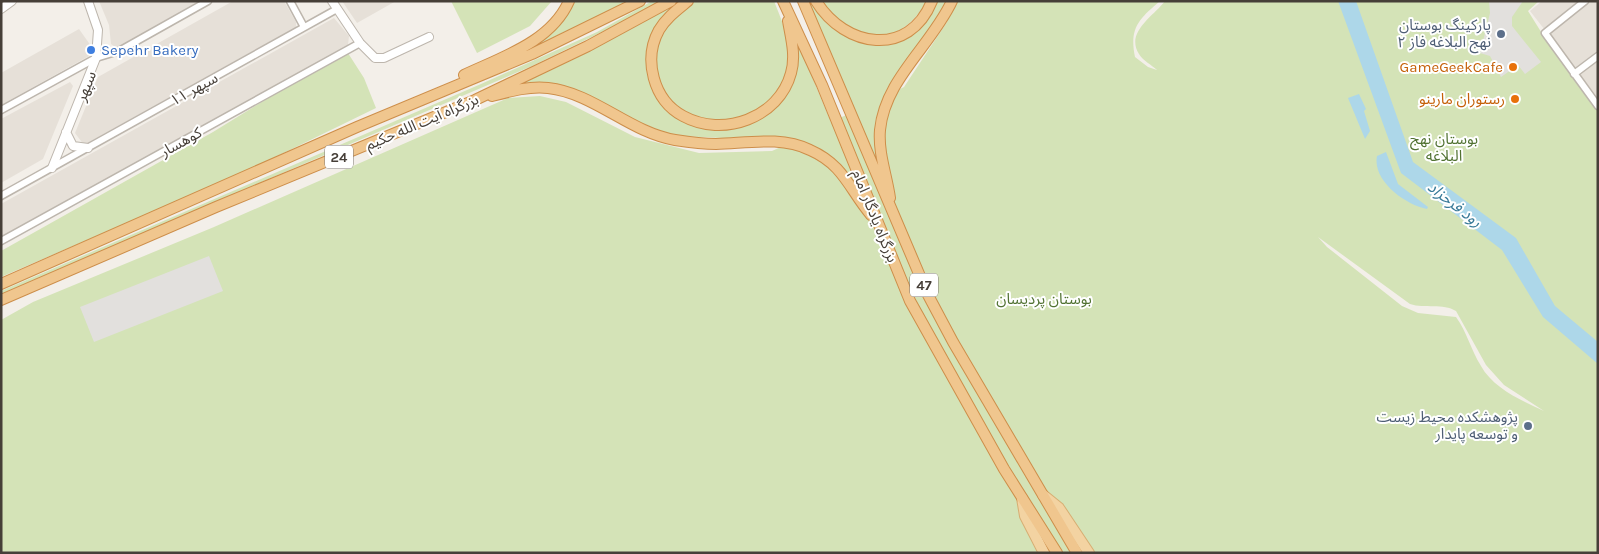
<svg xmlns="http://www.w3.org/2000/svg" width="1599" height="554" font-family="Karla,'Noto Sans Arabic',sans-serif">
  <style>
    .residential { fill: #e6e0d8 }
    .green { fill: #d4e3b7; fill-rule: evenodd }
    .parking { fill: #e2e0dd }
    .water { fill: #add7e9 }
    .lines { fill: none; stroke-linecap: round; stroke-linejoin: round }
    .minor-casing { stroke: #bdb6ad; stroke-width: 9 }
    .tertiary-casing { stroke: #bdb6ad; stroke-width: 10 }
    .primary-casing { stroke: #d7ae73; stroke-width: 12 }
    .trunk-casing { stroke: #cd8e4a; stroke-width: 12 }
    .minor { stroke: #fff; stroke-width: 6 }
    .tertiary { stroke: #fff; stroke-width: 8 }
    .primary { stroke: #f3d3a2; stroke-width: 10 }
    .trunk { stroke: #f0c68e; stroke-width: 10 }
    .service-dot { fill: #5c6f8a; stroke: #fff; stroke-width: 2 }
    .shop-dot { fill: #3f7fe0; stroke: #fff; stroke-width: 2 }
    .food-dot { fill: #e8710a; stroke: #fff; stroke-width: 2 }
    .labels { text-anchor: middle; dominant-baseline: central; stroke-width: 4; stroke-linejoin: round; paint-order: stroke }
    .shield { fill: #fff; stroke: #7e7974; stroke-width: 1 }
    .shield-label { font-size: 14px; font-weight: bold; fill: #463f38 }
    .service-label { font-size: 15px; fill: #4e5e75; stroke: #fff; text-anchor: end }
    .shop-label { font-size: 15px; fill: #366cbe; stroke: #fff; text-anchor: start }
    .food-label { font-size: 15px; fill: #c56008; stroke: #fff; text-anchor: end }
    .street-label { font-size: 15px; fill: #463f38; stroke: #fff }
    .park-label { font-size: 15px; fill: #517232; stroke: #fff }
    .water-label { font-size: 16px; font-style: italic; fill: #397a98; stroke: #fff }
  </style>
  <rect width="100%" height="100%" fill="#f3efe9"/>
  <path class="residential" d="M99,1H203L118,49L111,44L109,25Z
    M233,1H284L296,22V27L84,145L75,133L98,77Z
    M342,1H396L357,23Z
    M1542,1H1598V98L1530,11Z
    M334,18L349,36L348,45L1,238V204Z
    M79,29L91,46L89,56L1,105V73Z
    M70,82L73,86L43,159L1,183V119Z"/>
  <path class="green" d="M451,1H552L530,26L477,53Z
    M574,1H630L494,65L520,51Z
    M652,1H661L639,14L532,66L1,294V291L481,84L597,32Z
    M680,1L648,51L667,108L727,128L787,93L793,31L831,122L855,111L809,1H813C828,26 850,47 881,43C886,42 892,42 896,39C910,29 923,13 935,1H948L886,96L904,87L947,22L955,1H1160C1139,19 1129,28 1135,57L1148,67L1157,70C1152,65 1143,61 1139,54C1125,32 1154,16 1165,1H1539L1528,11L1543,35L1598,109V553H1V320L33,302L214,227L508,98L540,96L566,102L635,137L699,153L772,151L794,141L676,136L646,127L603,104L518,85L629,30ZM1318,237L1410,304C1425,309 1443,303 1456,311L1486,365L1504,385L1544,411C1522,401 1493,388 1481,366C1471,350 1467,332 1456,317L1418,313L1402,306L1327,247Z
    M694,1H774C780,17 789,35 789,52C792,133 663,149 656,63C654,35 672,16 694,1Z
    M820,1H927C911,28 891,42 859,32C853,30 845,29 840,25C833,20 826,8 820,1Z
    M346,50L364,78L376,108L243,173L1,277V251L213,132Z"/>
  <path class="parking" d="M1489,1H1523L1512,17V26L1541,62L1525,74L1518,65L1501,77L1490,56L1480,53L1490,13Z
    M209,256L223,291L94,342L80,307Z"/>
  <path class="water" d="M1338,1H1356L1413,162L1516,238L1555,306L1598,342V364L1543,317L1502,250L1401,173Z
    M1359,94L1366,109L1364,111L1370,131L1365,139L1348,98Z
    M1386,152L1398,184L1428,207L1427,209C1406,205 1372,181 1377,156Z"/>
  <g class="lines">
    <g class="minor-casing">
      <path id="minor" d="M290,1L304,27
        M1585,1L1545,33L1598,106
        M1574,74L1598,56
        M1,110L96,58L119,51L208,1
        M1,196L337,9
        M1,241L360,43"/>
    </g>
    <g class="tertiary-casing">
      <path id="tertiary" d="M332,1L360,43L375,58H384L429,37
        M1,9L12,1
        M66,132L73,146L88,148
        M52,168L96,58L98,30L88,1"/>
    </g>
    <g class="primary-casing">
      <path id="primary" d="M1043,495L1059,508L1089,553
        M1022,498L1025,516L1044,553"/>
    </g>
    <g class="trunk-casing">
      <path id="trunk" d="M688,1C677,10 666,18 659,30C643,59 653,100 683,116C723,138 779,118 791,73C796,56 791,38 788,21
        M783,1L822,85L910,301L1004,469L1057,553
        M803,1L928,295L953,342L1077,553
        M816,1C845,48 909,58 932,1
        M464,75C502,57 551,42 569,1
        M492,96C511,91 529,86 548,88C594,93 629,132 675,140C688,142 703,144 716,144C748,143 781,136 810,150C844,165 849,189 871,215
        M890,198C887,176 878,153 880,130C885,79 931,46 952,1
        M1,284L357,127L532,54L640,1
        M1,300L216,207L475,100L588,46L671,1"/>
    </g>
    <use href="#minor" class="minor"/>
    <use href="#tertiary" class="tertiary"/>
    <use href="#primary" class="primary"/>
    <use href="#trunk" class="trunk"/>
  </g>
  <g class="service-dot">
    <circle cx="1501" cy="34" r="5"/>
    <circle cx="1528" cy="426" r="5"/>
  </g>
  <circle class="shop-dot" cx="91" cy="50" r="5"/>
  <g class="food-dot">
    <circle cx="1513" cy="67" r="5"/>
    <circle cx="1515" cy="99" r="5"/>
  </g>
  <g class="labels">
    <g class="shield">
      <rect x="325" y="145.5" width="28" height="23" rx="4"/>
      <rect x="910" y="273.5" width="28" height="23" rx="4"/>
    </g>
    <g class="shield-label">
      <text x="339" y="157">24</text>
      <text x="924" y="285">47</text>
    </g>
    <g class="service-label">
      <text x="1491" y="25">پارکینگ بوستان<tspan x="1491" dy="17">نهج البلاغه فاز ۲</tspan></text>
      <text x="1518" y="417">پژوهشکده محیط زیست<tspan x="1518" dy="17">و توسعه پایدار</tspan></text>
    </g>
    <g class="shop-label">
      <text x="101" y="50">Sepehr Bakery</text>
    </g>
    <g class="food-label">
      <text x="1503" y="67">GameGeekCafe</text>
      <text x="1505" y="99">رستوران مارینو</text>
    </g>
    <g class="street-label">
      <text transform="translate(86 86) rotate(-68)">سپهر</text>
      <text transform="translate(194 89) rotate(-29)">سپهر ۱۱</text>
      <text transform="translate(422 122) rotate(-23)">بزرگراه آیت الله حکیم</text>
      <text transform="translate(181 142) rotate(-29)">کوهسار</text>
      <text transform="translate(875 216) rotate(68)">بزرگراه یادگار امام</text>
    </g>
    <g class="park-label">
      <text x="1444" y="139">بوستان نهج<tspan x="1444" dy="17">البلاغه</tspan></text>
      <text x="1044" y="299">بوستان پردیسان</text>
    </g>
    <g class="water-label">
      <text transform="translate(1455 204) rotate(38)">رود فرحزاد</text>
    </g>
  </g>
  <rect width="1599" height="554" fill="none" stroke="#463f38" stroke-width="5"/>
</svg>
